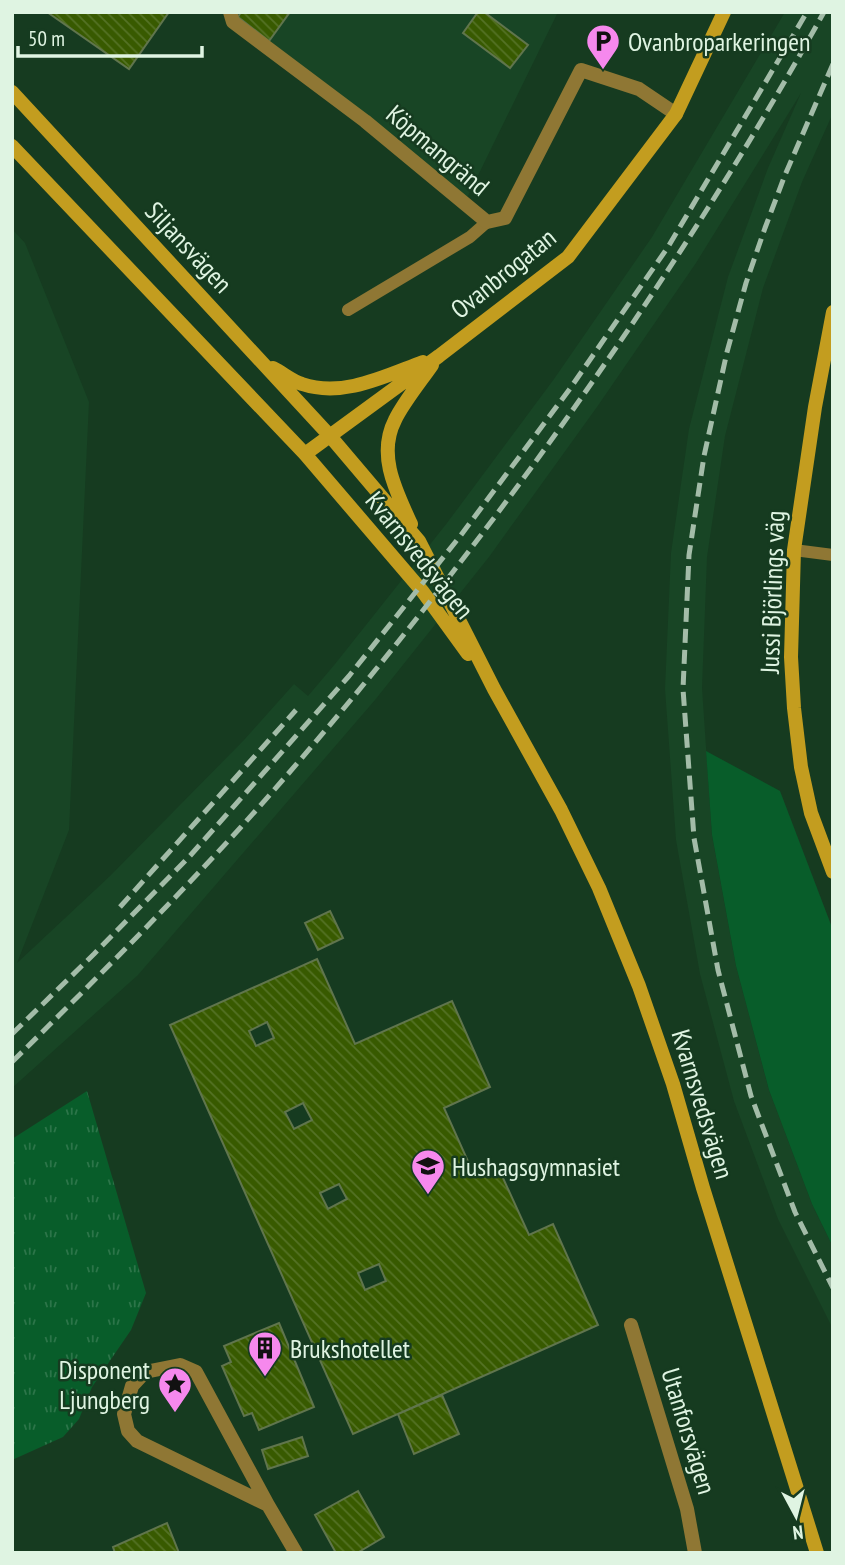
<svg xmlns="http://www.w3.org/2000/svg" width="845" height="1565" font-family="'PT Sans Narrow',sans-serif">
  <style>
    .built { fill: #184525 }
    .grass { fill: #085d2a }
    .park { fill: url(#park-tufts) }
    .building { fill: url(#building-back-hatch); stroke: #60754d; stroke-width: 2; fill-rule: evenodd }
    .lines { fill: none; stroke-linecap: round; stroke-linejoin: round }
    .lane { stroke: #8f7734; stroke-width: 12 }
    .street { stroke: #8f7734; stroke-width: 14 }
    .secondary { stroke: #c39d1f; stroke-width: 14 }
    .rail { stroke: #a3bca8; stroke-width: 5; stroke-dasharray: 14 7; stroke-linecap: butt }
    .labels { text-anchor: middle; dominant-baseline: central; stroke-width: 5; stroke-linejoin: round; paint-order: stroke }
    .poi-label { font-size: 26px; fill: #dff4e2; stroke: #163b20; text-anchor: start }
    .street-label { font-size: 26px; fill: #dff4e2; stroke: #163b20 }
  </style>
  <defs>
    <pattern id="park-tufts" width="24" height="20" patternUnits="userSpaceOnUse" patternTransform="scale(1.75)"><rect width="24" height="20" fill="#085d2a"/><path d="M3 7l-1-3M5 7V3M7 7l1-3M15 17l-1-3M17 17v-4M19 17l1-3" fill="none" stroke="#2c7549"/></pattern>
    <pattern id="building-back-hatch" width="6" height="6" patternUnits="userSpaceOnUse" patternTransform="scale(1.75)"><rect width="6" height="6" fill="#385a00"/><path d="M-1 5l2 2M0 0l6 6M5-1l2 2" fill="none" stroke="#547225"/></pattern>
  </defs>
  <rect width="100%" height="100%" fill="#163b20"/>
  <path class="built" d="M230,12H558L465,202Z
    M785,12H833V113L802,182L763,288L725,436L707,557L702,688L712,835L736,966L769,1090L812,1204L833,1247V1329L778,1219L734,1101L700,974L676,840L665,689L671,553L689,429L728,277L768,168L801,93L696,263L597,407L489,557L375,700L138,975L12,1088V229L25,243L89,402L69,830L17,963L110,876L244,740L294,684L308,696L335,664L447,523L554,379L652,237Z"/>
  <path class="grass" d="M706,751L780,791L833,930V1247L812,1204L769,1090L736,966L712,835Z"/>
  <path class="park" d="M87,1091L146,1293L131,1330L92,1387L79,1419L63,1437L12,1460V1139Z"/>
  <path class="building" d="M47,12H169L129,69Z
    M241,12H290L269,41L238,17Z
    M478,12H484L528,45L510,68L463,33Z
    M330,911L343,938L318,950L305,923Z
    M317,959L355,1044L452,1001L490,1087L444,1108L475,1177L498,1167L529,1235L553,1224L598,1325L353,1434L170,1025ZM267,1022L274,1038L256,1046L249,1031ZM303,1103L312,1120L294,1129L285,1112ZM339,1184L347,1199L328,1209L320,1193ZM379,1264L386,1281L365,1290L358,1273Z
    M279,1323L314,1407L259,1430L252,1413L244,1416L222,1366L231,1362L224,1346Z
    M442,1395L459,1434L414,1454L398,1414Z
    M302,1437L308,1456L268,1469L262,1450Z
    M358,1491L384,1537L357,1553H336L315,1515Z
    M167,1523L179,1553H115L113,1547Z"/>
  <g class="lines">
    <path class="lane" d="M348,310L470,237L487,222
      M794,550L833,555"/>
    <path class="street" d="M230,12L233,22L365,121L487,222L505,218L581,70L639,89L676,114
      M631,1325L687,1509L695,1553
      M180,1365L196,1372L268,1505L137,1441L128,1431L124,1414L132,1386L145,1372Z
      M268,1505L296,1553"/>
    <path class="secondary" d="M12,92L330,436L419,541L494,689L561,810L599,888L639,986L673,1084L703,1188L817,1553
      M12,146L305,454L423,592L468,654
      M833,312L815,407L794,550L791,657L794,708L801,767L811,813L833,872
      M273,368C283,373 292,381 302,384C343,398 385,376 423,362
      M305,454L439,356L568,257L676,114L724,12
      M411,524C396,491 377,455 395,420C403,403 421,381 432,365"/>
    <path class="rail" d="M833,64L785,175L765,228L746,283L727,352L704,456L689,555L683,689L694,838L718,970L751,1096L795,1212L833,1288
      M120,907L296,710
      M12,1034L94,954L189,857L349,676L461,535L569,390L668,247L807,12
      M12,1062C90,985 167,908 241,827C344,713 440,592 531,468C638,321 736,171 824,12"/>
  </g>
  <defs>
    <g id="parking-pin" transform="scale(1.75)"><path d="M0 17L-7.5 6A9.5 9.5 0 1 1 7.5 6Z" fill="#f688ed" stroke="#163b20"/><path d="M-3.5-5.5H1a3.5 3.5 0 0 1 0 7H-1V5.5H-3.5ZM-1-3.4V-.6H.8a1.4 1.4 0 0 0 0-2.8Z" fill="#111"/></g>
    <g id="university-pin" transform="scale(1.75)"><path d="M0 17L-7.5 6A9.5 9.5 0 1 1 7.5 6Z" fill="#f688ed" stroke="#163b20"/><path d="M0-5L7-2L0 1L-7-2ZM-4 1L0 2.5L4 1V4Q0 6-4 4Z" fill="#111"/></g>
    <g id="building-pin" transform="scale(1.75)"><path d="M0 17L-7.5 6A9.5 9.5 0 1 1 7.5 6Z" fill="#f688ed" stroke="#163b20"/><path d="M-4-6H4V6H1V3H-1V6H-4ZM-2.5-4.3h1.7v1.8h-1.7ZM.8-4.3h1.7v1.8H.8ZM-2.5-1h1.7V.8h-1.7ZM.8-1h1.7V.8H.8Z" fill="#111"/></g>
    <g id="sight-pin" transform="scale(1.75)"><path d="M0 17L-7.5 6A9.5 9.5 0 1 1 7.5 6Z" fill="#f688ed" stroke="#163b20"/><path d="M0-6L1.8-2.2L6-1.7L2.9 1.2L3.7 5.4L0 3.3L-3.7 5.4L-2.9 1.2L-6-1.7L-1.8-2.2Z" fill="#111"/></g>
  </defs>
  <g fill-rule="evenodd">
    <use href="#parking-pin" x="603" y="41"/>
    <use href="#university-pin" x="428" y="1166"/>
    <use href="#building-pin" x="265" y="1348"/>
    <use href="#sight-pin" x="175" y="1384"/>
  </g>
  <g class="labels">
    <g class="poi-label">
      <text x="628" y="41">Ovanbroparkeringen</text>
      <text x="452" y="1166">Hushagsgymnasiet</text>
      <text x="290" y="1348">Brukshotellet</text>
      <text x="150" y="1369" text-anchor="end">Disponent<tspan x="150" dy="30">Ljungberg</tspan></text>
    </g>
    <g class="street-label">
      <text transform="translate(438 150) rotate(40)">Köpmangränd</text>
      <text transform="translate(189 247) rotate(47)">Siljansvägen</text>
      <text transform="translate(503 273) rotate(-39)">Ovanbrogatan</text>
      <text transform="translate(420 555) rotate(51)">Kvarnsvedsvägen</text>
      <text transform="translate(772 592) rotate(-88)">Jussi Björlings väg</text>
      <text transform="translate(703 1104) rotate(73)">Kvarnsvedsvägen</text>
      <text transform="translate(689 1431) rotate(73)">Utanforsvägen</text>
    </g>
  </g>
  <rect width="845" height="1565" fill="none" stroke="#dff4e2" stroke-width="28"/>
  <g transform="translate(796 1516) rotate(173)" stroke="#163b20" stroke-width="5" paint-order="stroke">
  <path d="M0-5L12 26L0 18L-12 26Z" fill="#dff4e2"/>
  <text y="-10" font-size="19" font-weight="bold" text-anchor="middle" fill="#dff4e2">N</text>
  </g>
  <path d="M18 46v10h184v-10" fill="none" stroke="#dff4e2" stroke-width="3.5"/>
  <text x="28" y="46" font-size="21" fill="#dff4e2" stroke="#163b20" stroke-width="5" paint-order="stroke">50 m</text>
</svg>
